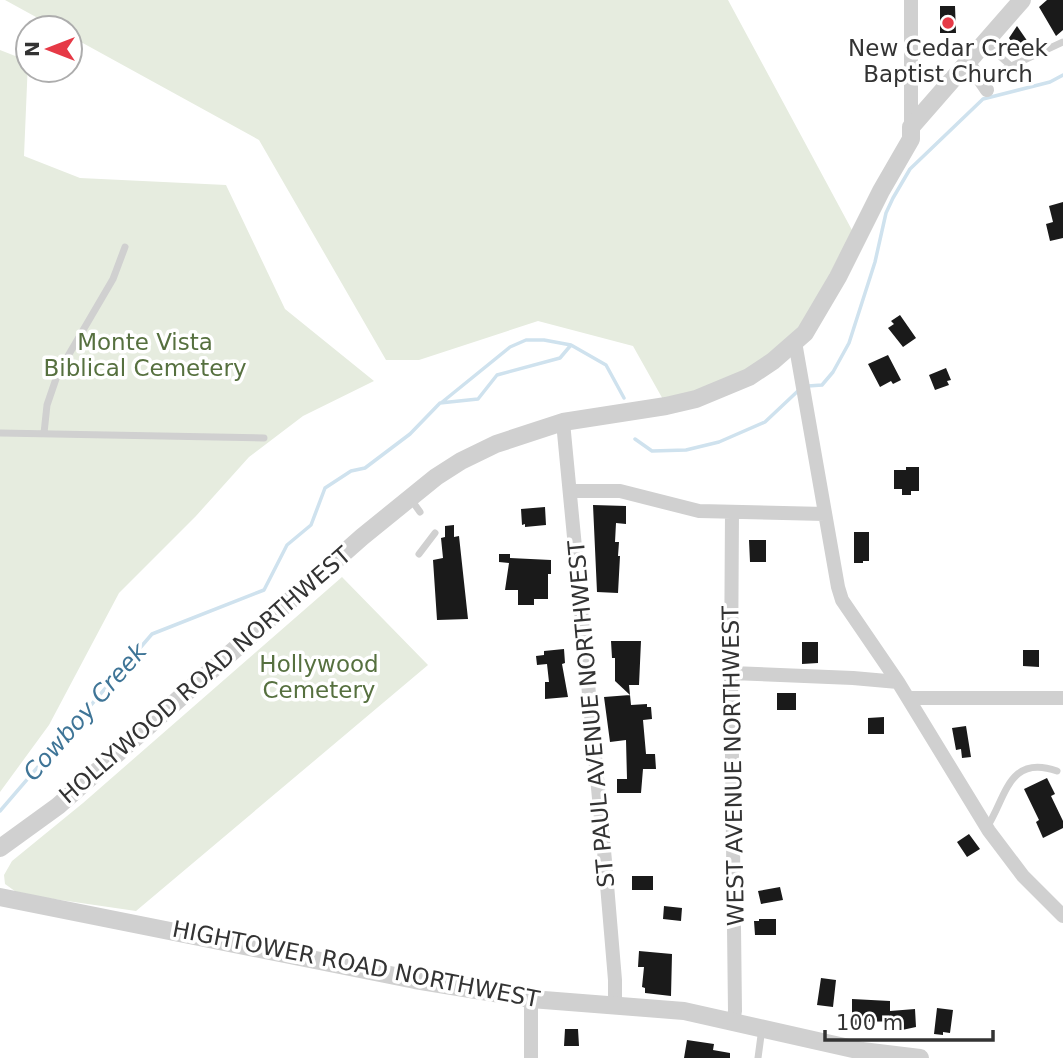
<svg xmlns="http://www.w3.org/2000/svg" width="1063" height="1058" font-family="'DejaVu Sans',sans-serif">
  <style>
    .green { fill: #e6ecdf }
    .lines { fill: none; stroke-linecap: round; stroke-linejoin: round }
    .stream { stroke: #cfe2ee; stroke-width: 3.5 }
    .building { fill: #1a1a1a }
    .service { stroke: #d0d0d0; stroke-width: 7 }
    .minor { stroke: #d0d0d0; stroke-width: 14 }
    .tertiary { stroke: #d0d0d0; stroke-width: 18 }
    .poi-dot { fill: #e63946; stroke: #fff; stroke-width: 2.5 }
    .labels { text-anchor: middle; dominant-baseline: central; stroke-width: 7; stroke-linejoin: round; paint-order: stroke }
    .poi-label { font-size: 23px; fill: #333; stroke: #fff }
    .park-label { font-size: 23px; fill: #56703f; stroke: #fff }
    .street-label { font-size: 23px; fill: #333; stroke: #fff }
    .water-label { font-size: 24px; font-style: italic; fill: #3f7597; stroke: #fff }
  </style>
  <rect width="100%" height="100%" fill="#fff"/>
  <path class="green" d="M5,0H728L860,245L803,340L740,378L665,403L633,346L538,321L419,360H386L259,140L70,36V28H56Z
    M0,50L28,61L24,156L80,178L226,185L285,309L374,381L303,416L249,457L196,516L119,593L49,725L0,792Z
    M342,577L428,665L136,911L19,894L5,884L4,875L12,861L83,803Z"/>
  <g class="lines">
    <path class="stream" d="M808,386L822,385L833,372L849,343L875,262L886,213L893,198L910,169L983,99L1050,82L1063,75
      M441,403L510,347L526,340H544L571,345
      M635,439L652,451L686,450L719,442L765,422L800,389
      M0,811L152,634L264,590L287,545L311,525L325,488L351,471L365,468L410,434L440,403L478,399L497,375L560,358L571,345L606,365L624,398"/>
  </g>
  <path class="building" d="M1047,0H1063V30L1056,36L1039,7Z
    M940,6H955L956,33H940Z
    M1017,26L1028,42L1015,47L1009,38Z
    M1063,202V238L1050,241L1046,224L1053,222L1049,206Z
    M900,315L916,338L903,347L888,328L894,324L891,321Z
    M888,355L901,380L893,384L891,381L880,387L868,364Z
    M946,368L951,380L947,381L949,385L935,390L929,375Z
    M906,467H919V491H911V495H902V489H894V470H906Z
    M593,505L626,506V524L616,523L615,542H619L618,556H620L618,593L597,592Z
    M545,507L546,525L525,527V524L522,525L521,509Z
    M454,525V537L459,536L468,619L437,620L433,560L443,558L441,538L445,537V526Z
    M854,532H869V561H863V563H854Z
    M749,540H766V562H750Z
    M499,554H510V558L551,560V574H548V599H534V605H518V590H505L509,563L499,562Z
    M611,641H641L639,685H629L631,705L647,704V707H651L652,719L643,720L646,754H655L656,769H643L641,793H617V779H627L626,740L610,742L604,697L630,695L615,681V658H612Z
    M802,642H818V663L802,664Z
    M564,649L565,663L562,664L568,697L545,699V682H549L547,664L537,665L536,656L544,655V651Z
    M1023,650H1039V667L1023,666Z
    M777,693H796V710H777Z
    M884,717V734H868V718Z
    M966,726L971,757L962,758L961,749L956,750L952,728Z
    M1047,778L1055,794L1051,796L1063,821V828L1043,838L1036,822L1039,820L1024,789Z
    M969,834L980,849L967,857L957,842Z
    M632,876H653V890H632Z
    M780,887L783,900L761,904L758,891Z
    M664,906L682,908L681,921L663,919Z
    M759,919H776V935H755L754,921H759Z
    M639,951L672,954L671,996L645,993V988L642,987L644,967H638Z
    M821,978L836,980L833,1007L817,1005Z
    M852,999L890,1001V1011L915,1009L916,1027L902,1030L901,1021L862,1022V1025H852Z
    M937,1008L953,1010L950,1033L943,1032V1035L934,1034Z
    M565,1029H578L579,1046H564Z
    M687,1040L714,1044L713,1050L730,1053V1058H684Z"/>
  <g class="lines">
    <path class="service" d="M986,44L1012,67
      M981,80L1063,42
      M0,433L264,438
      M44,433L47,405L58,373L113,279L125,247
      M410,498L420,512
      M419,554L435,533
      M987,827C1006,798 1008,754 1057,771
      M758,1058L762,1028"/>
    <path class="minor" d="M911,0V127
      M968,62L987,90
      M795,342L838,587L842,600L898,682L989,831L1023,876L1063,916
      M563,422L605,861L615,980V1007
      M570,491H620L699,511L825,514
      M732,512L731,673L735,1011L733,1021
      M731,673L853,678L898,682
      M908,698H1063
      M531,1058V999"/>
    <path class="tertiary" d="M0,848L58,806L362,537L436,477L461,461L496,444L563,422L666,406L696,399L749,377L773,361L805,333L838,277L881,191L911,139V127L1022,0
      M0,897L415,980L531,999L684,1011L862,1051L920,1058"/>
  </g>
  <circle class="poi-dot" cx="948" cy="23" r="7"/>
  <g class="labels">
    <g class="poi-label">
      <text x="948" y="48">New Cedar Creek<tspan x="948" dy="26">Baptist Church</tspan></text>
    </g>
    <g class="park-label">
      <text x="145" y="342">Monte Vista<tspan x="145" dy="26">Biblical Cemetery</tspan></text>
      <text x="319" y="664">Hollywood<tspan x="319" dy="26">Cemetery</tspan></text>
    </g>
    <g class="street-label">
      <text transform="translate(205 675) rotate(-41)">HOLLYWOOD ROAD NORTHWEST</text>
      <text transform="translate(591 714) rotate(-95)">ST PAUL AVENUE NORTHWEST</text>
      <text transform="translate(733 766) rotate(-91)">WEST AVENUE NORTHWEST</text>
      <text transform="translate(356 964) rotate(11)">HIGHTOWER ROAD NORTHWEST</text>
    </g>
    <g class="water-label">
      <text transform="translate(85 712) rotate(-49)">Cowboy Creek</text>
    </g>
  </g>
  <g transform="translate(49 49) rotate(270)"><circle r="33" fill="#ffffff" stroke="#adadad" stroke-width="2"/>
  <path d="M0-5L12 26L0 18L-12 26Z" fill="#e63946"/>
  <text y="-10" font-size="19" font-weight="bold" text-anchor="middle" fill="#333333">N</text>
  </g>
  <path d="M825 1030v10h168v-10" fill="none" stroke="#333333" stroke-width="3.5"/>
  <text x="836" y="1030" font-size="21" fill="#333333" stroke="#ffffff" stroke-width="5" paint-order="stroke">100 m</text>
</svg>
